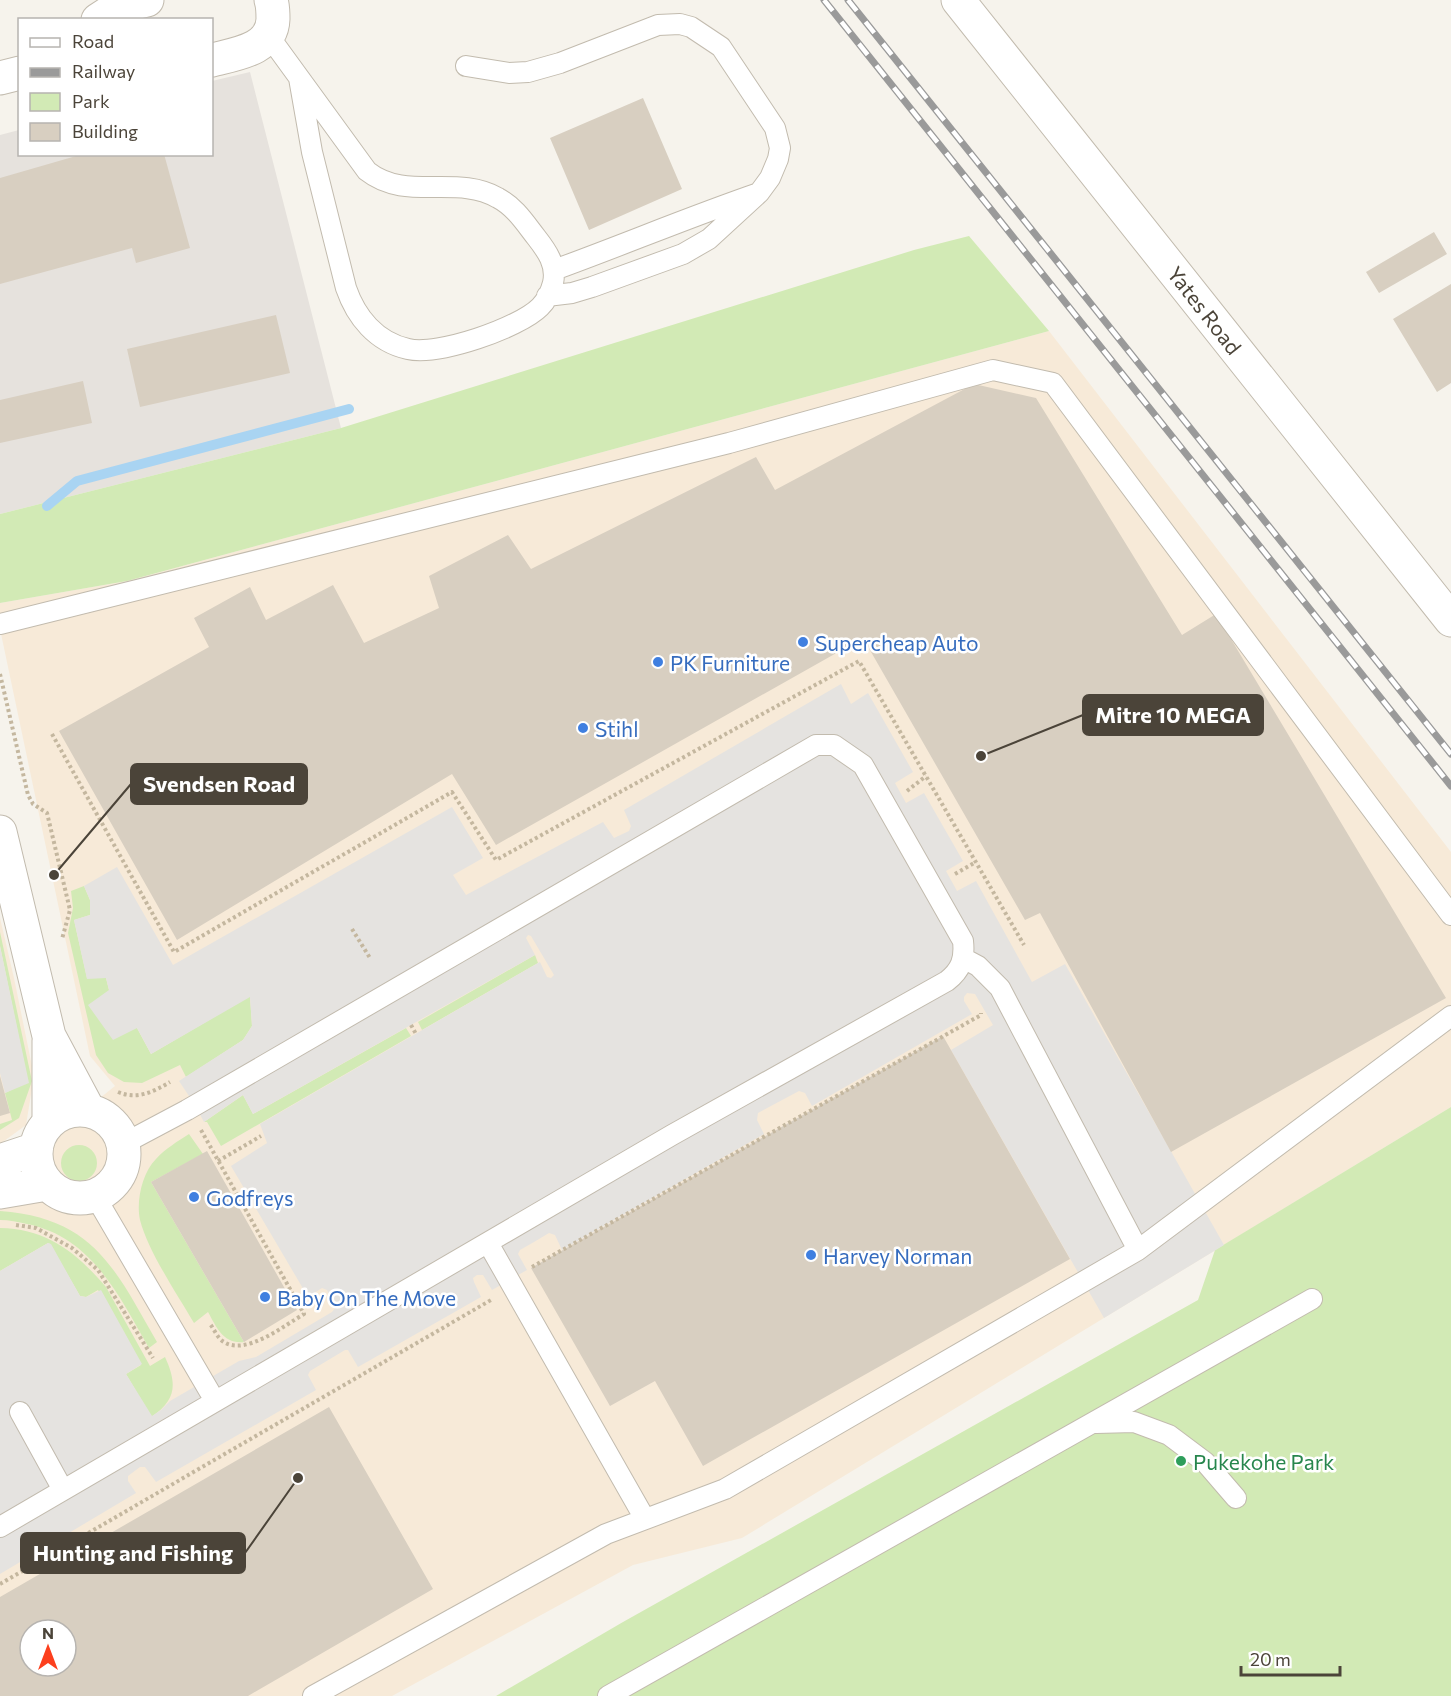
<svg xmlns="http://www.w3.org/2000/svg" width="1451" height="1696" font-family="Commissioner,sans-serif">
  <style>
    .commercial { fill: #f7ead8; fill-rule: evenodd }
    .industrial { fill: #e6e2dd }
    .green { fill: #d2eab5 }
    .parking { fill: #e5e3e0 }
    .lines { fill: none; stroke-linecap: round; stroke-linejoin: round }
    .stream { stroke: #a9d4f2; stroke-width: 10 }
    .building { fill: #d8cfc1; fill-rule: evenodd }
    .lane-casing { stroke: #c2bbae; stroke-width: 22 }
    .street-casing { stroke: #c2bbae; stroke-width: 35 }
    .path { stroke: #c4b79f; stroke-width: 4; stroke-dasharray: 3 3; stroke-linecap: butt }
    .lane { stroke: #fff; stroke-width: 20 }
    .street { stroke: #fff; stroke-width: 33 }
    .rail-casing { stroke: #9a9a9a; stroke-width: 7 }
    .rail { stroke: #fff; stroke-width: 4.5; stroke-dasharray: 14; stroke-linecap: butt }
    .shop-dot { fill: #3f7fe0; stroke: #fff; stroke-width: 2 }
    .leisure-dot { fill: #2e9e5b; stroke: #fff; stroke-width: 2 }
    .labels { text-anchor: middle; dominant-baseline: central; stroke-width: 5; stroke-linejoin: round; paint-order: stroke }
    .street-label { font-size: 21px; fill: #4b4439; stroke: #fff }
    .shop-label { font-size: 21px; fill: #366cbe; stroke: #fff; text-anchor: start }
    .leisure-label { font-size: 21px; fill: #27864d; stroke: #fff; text-anchor: start }
    .leader { fill: none; stroke: #4b4439; stroke-width: 2 }
    .callout-dot { fill: #4b4439; stroke: #fff; stroke-width: 2 }
    .callout { fill: #4b4439; stroke: #4b4439; stroke-width: 2 }
    .callout-label { font-size: 22px; text-anchor: middle; font-weight: bold; fill: #fff }
  </style>
  <rect width="100%" height="100%" fill="#f6f3ec"/>
  <path class="commercial" d="M1049,331L1451,852V1107L742,1538L633,1565L392,1696H0V1178L115,1086L90,1056L0,629V603L127,581ZM30,1630H66V1666H30Z
    M0,918L14,978L34,1076L26,1125L0,1144Z"/>
  <path class="industrial" d="M250,72L341,428L0,514V135L19,130L20,154H212V81Z"/>
  <path class="green" d="M969,236L1049,331L127,581L0,603V514L341,428L914,250Z
    M84,886L90,900V915L74,920L87,978H106L109,990L137,1028L151,1054L250,996L252,1026L243,1040L186,1077L180,1065L142,1083L124,1082L108,1073L96,1055L68,933L73,908L71,891Z
    M0,932L32,1081L19,1118L0,1130V1124L12,1120L5,1093L28,1082L0,946Z
    M535,955L538,963L422,1030L418,1022Z
    M406,1028L411,1036L221,1146L207,1122H204L243,1095L253,1114Z
    M1451,1107V1696H496L623,1622L1198,1300L1215,1250Z
    M189,1134L203,1154L151,1182L244,1342C223,1344 217,1328 208,1312L194,1323C177,1294 148,1251 140,1220C136,1201 142,1173 156,1159C165,1149 178,1141 189,1134Z
    M61 1163a18 18 0 1 1 36 0a18 18 0 1 1-36 0Z
    M0,1211C94,1218 115,1269 157,1342L149,1348C119,1296 92,1237 27,1224C18,1222 9,1220 0,1220Z
    M0,1228C47,1229 76,1252 106,1287L150,1366L165,1357C177,1383 177,1400 151,1417L126,1374L141,1365L98,1290L86,1297L80,1296L50,1244L48,1243L0,1271Z"/>
  <path class="parking" d="M841,684L851,704L868,693L913,772L895,783L906,803L924,793L963,861L946,871L957,891L976,881L1032,982L1065,964L1224,1245L1104,1318L951,1050L993,1025L975,994L967,993L964,997V1001L972,1014L812,1106L805,1093L799,1091L758,1113L757,1120L764,1134L562,1250L555,1235L549,1233L534,1242L520,1250L518,1254L527,1270L492,1290L483,1275H477L473,1278L474,1282L481,1297L358,1367L348,1350H345L310,1371L308,1375L316,1390L156,1482L145,1467H140L128,1476V1481L136,1493L0,1574V1271L48,1243L51,1244L80,1296L86,1297L101,1290L142,1364L126,1374L152,1416L161,1410L170,1401L239,1361L256,1357L332,1312L336,1307L327,1290L322,1288L308,1297L231,1166L267,1143L260,1124L538,963L540,962L547,977L551,978L554,975L531,936L528,935L526,938L535,955L253,1114L243,1095L204,1122L195,1105L179,1081L243,1040L252,1026L250,997L151,1054L137,1028L113,1040L88,1005L109,990L106,978L87,979L74,920L90,915V900L84,886L117,867L173,965L452,807L483,858L453,875L466,895L603,822L614,838L629,831L631,826L624,810Z
    M0,946L29,1083L5,1093L0,1073Z"/>
  <g class="lines">
    <path class="stream" d="M47,506L77,481L349,409"/>
  </g>
  <path class="building" d="M643,98L682,189L589,230L550,138Z
    M83,154H164L190,248L136,263L132,248L0,284V178Z
    M1434,232L1447,254L1379,293L1366,272Z
    M1451,284V383L1437,392L1393,319Z
    M276,315L290,373L140,407L127,349Z
    M83,381L92,423L0,443V400Z
    M974,384L1036,398L1182,635L1216,614L1446,998L1171,1152L1040,913L1025,920L863,638L496,845L452,774L177,940L59,731L209,647L194,618L250,587L266,620L333,585L364,643L439,608L429,576L508,535L531,569L756,457L775,490Z
    M943,1036L1070,1259L703,1466L655,1381L610,1406L531,1268Z
    M0,1076L10,1113L0,1116Z
    M207,1151L297,1310L244,1342L151,1182Z
    M329,1407L433,1589L248,1696H0V1597ZM30,1630H66V1666H30Z"/>
  <g class="lines">
    <g class="lane-casing">
      <path id="lane" d="M268,35L367,171C406,202 457,174 498,198C515,207 525,223 536,237C547,251 557,265 553,283C551,291 546,301 540,307C519,328 438,356 408,349C376,342 356,317 346,288L312,152L299,78
        M466,66L509,73L528,72L560,63L658,25L680,24L691,27L721,47L775,128L780,148L778,159L770,178L759,193
        M547,296L572,293L592,287L683,254L709,239L759,193C689,217 623,245 554,270
        M0,624L729,443L993,370L1053,383L1451,915
        M963,958L978,966L1000,988L1138,1250
        M95,1196L215,1401
        M488,1243L645,1519
        M20,1412L63,1490
        M1096,1423L1134,1422L1169,1435L1205,1462L1236,1498
        M0,1527L672,1135L947,981C961,970 965,959 963,941L863,765L834,745H816L187,1110L123,1144
        M313,1696L606,1534L725,1489L1138,1250L1451,1016
        M608,1696L1312,1299"/>
    </g>
    <g class="street-casing">
      <path id="street" d="M958,0L1451,620
        M98,20L118,7L147,0
        M212,60C235,54 272,50 273,19C273,12 273,6 271,0
        M0,78L20,73
        M0,832L49,1036L89,1111
        M49,1041V1122
        M36 1154a44 44 0 1 1 88 0a44 44 0 1 1-88 0Z
        M0,1161L36,1149
        M0,1192L47,1184"/>
    </g>
    <path class="path" d="M0,674L28,795L33,804L47,813L70,910L62,939
      M52,734L174,952L452,792L496,860L859,661L1024,945
      M907,791L926,776
      M955,874L976,862
      M352,929L370,958
      M411,1025L416,1034
      M118,1092C137,1100 153,1092 170,1082
      M201,1130L304,1314C285,1325 246,1356 224,1342C218,1339 214,1329 210,1324
      M218,1161L261,1136
      M16,1225L36,1228L72,1248L98,1270L153,1358
      M532,1267L981,1015V1013
      M0,1584L491,1300"/>
    <use href="#lane" class="lane"/>
    <use href="#street" class="street"/>
    <g class="rail-casing">
      <path id="rail" d="M824,0L1451,786
        M848,0L1451,754"/>
    </g>
    <use href="#rail" class="rail"/>
  </g>
  <g class="shop-dot">
    <circle cx="803" cy="642" r="6"/>
    <circle cx="658" cy="662" r="6"/>
    <circle cx="583" cy="728" r="6"/>
    <circle cx="194" cy="1197" r="6"/>
    <circle cx="811" cy="1255" r="6"/>
    <circle cx="265" cy="1297" r="6"/>
  </g>
  <circle class="leisure-dot" cx="1181" cy="1461" r="6"/>
  <g class="labels">
    <g class="street-label">
      <text transform="translate(1205 310) rotate(52)">Yates Road</text>
    </g>
    <g class="shop-label">
      <text x="815" y="642">Supercheap Auto</text>
      <text x="670" y="662">PK Furniture</text>
      <text x="595" y="728">Stihl</text>
      <text x="206" y="1197">Godfreys</text>
      <text x="823" y="1255">Harvey Norman</text>
      <text x="277" y="1297">Baby On The Move</text>
    </g>
    <g class="leisure-label">
      <text x="1193" y="1461">Pukekohe Park</text>
    </g>
  </g>
  <path class="leader" d="M981 756L1083 715M54 875L131 784M298 1478L245 1553"/>
  <g class="callout-dot">
    <circle cx="981" cy="756" r="6"/>
    <circle cx="54" cy="875" r="6"/>
    <circle cx="298" cy="1478" r="6"/>
  </g>
  <g class="callout">
    <rect x="1083" y="695" width="180" height="40" rx="6"/>
    <rect x="131" y="764" width="176" height="40" rx="6"/>
    <rect x="21" y="1533" width="224" height="40" rx="6"/>
  </g>
  <g class="callout-label">
    <text x="1173" y="723">Mitre 10 MEGA</text>
    <text x="219" y="792">Svendsen Road</text>
    <text x="133" y="1561">Hunting and Fishing</text>
  </g>
  <rect x="18" y="18" width="195" height="138" fill="#ffffff" stroke="#b7b4b0" stroke-width="1.5"/>
  <rect x="30" y="38" width="30" height="9" fill="#ffffff" stroke="#b7b4b0" stroke-width="1.5"/>
  <text x="72" y="48" font-size="18" fill="#4b4439">Road</text>
  <rect x="30" y="68" width="30" height="9" fill="#9a9a9a" stroke="#b7b4b0" stroke-width="1.5"/>
  <text x="72" y="78" font-size="18" fill="#4b4439">Railway</text>
  <rect x="30" y="93" width="30" height="18" fill="#d2eab5" stroke="#b7b4b0" stroke-width="1.5"/>
  <text x="72" y="108" font-size="18" fill="#4b4439">Park</text>
  <rect x="30" y="123" width="30" height="18" fill="#d8cfc1" stroke="#b7b4b0" stroke-width="1.5"/>
  <text x="72" y="138" font-size="18" fill="#4b4439">Building</text>
  <g transform="translate(48 1648)"><circle r="28" fill="#ffffff" stroke="#b7b4b0" stroke-width="1.5"/>
  <path d="M0-4.5L10 22L0 15L-10 22Z" fill="#fc3f1d"/>
  <text y="-9" font-size="16" font-weight="bold" text-anchor="middle" fill="#4b4439">N</text>
  </g>
  <path d="M1241 1666v9h99v-9" fill="none" stroke="#4b4439" stroke-width="3"/>
  <text x="1250" y="1666" font-size="18" fill="#4b4439" stroke="#ffffff" stroke-width="4.5" paint-order="stroke">20 m</text>
</svg>
